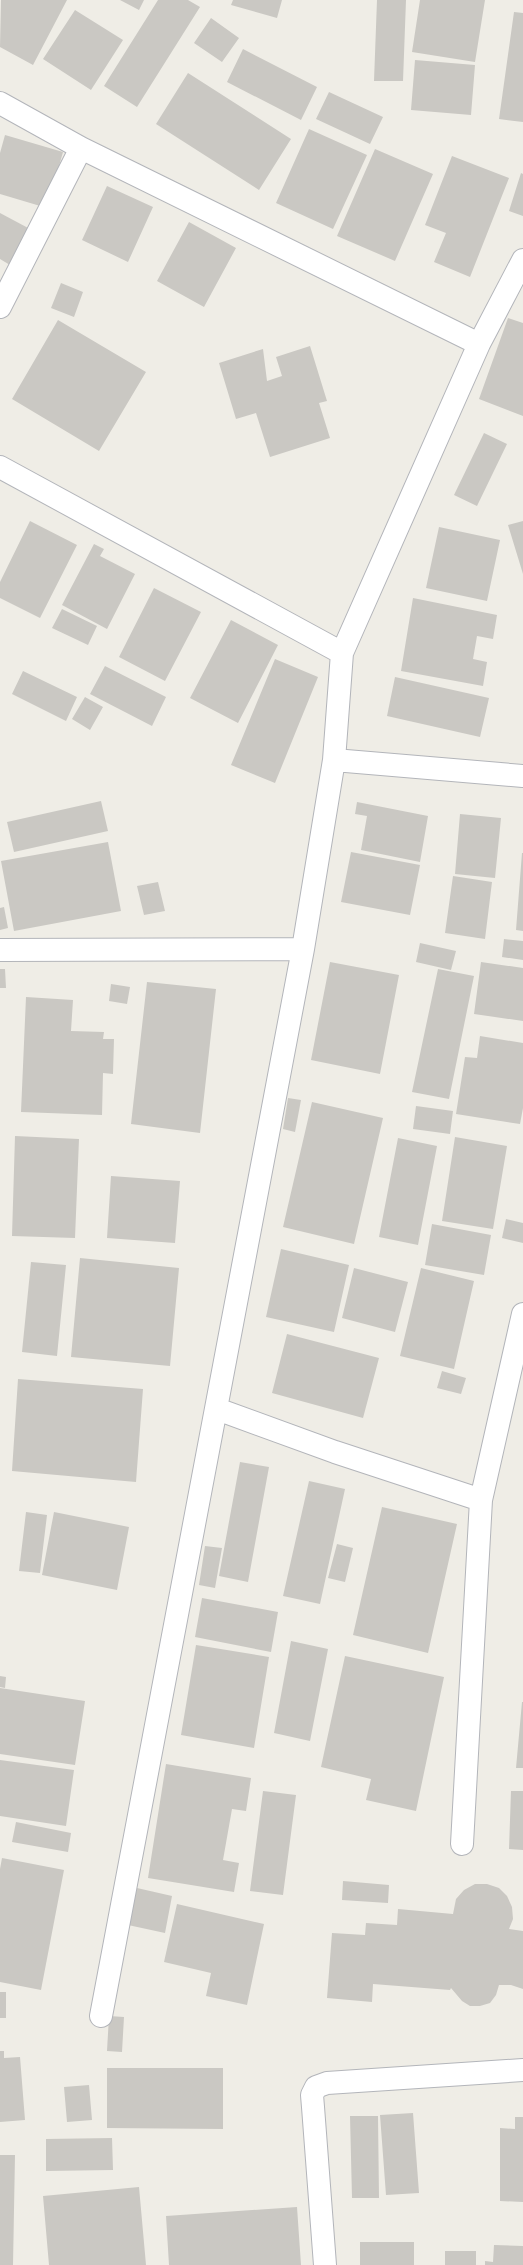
<svg xmlns="http://www.w3.org/2000/svg" width="523" height="2265" font-family="Roboto,sans-serif">
  <style>
    .building { fill: #cac8c3 }
    .lines { fill: none; stroke-linecap: round; stroke-linejoin: round }
    .minor-casing { stroke: #b3b5ba; stroke-width: 24 }
    .minor { stroke: #fff; stroke-width: 22 }
  </style>
  <rect width="100%" height="100%" fill="#efede6"/>
  <path class="building" d="M1,0H67L33,65L0,47Z
    M120,0H144L139,10Z
    M158,0H188L200,7L137,107L104,86Z
    M233,0H282L277,18L231,5Z
    M377,0H406L403,81H374Z
    M420,0H485L475,62L412,52Z
    M75,10L123,40L91,90L43,59Z
    M514,12L523,13V122L499,119Z
    M211,18L239,38L222,62L194,43Z
    M243,49L317,87L301,120L227,82Z
    M415,60L475,65L471,115L411,110Z
    M188,73L291,139L259,190L156,124Z
    M329,92L383,117L370,144L316,119Z
    M309,129L367,155L333,229L276,203Z
    M5,135L63,152L47,208L0,194V153Z
    M375,149L433,174L395,261L337,236Z
    M452,156L509,178L470,277L434,262L446,233L425,225Z
    M521,173L523,174V216L509,211Z
    M107,186L153,207L128,262L82,240Z
    M0,213L30,229L10,265L0,259Z
    M189,222L236,248L204,307L157,281Z
    M61,283L83,292L74,317L51,308Z
    M508,318L523,323V416L479,399Z
    M58,320L146,372L99,451L12,399Z
    M310,346L327,401L319,403L330,438L270,457L256,413L236,419L219,363L263,349L267,381L282,376L276,357Z
    M484,433L507,444L477,506L454,495Z
    M30,521L77,545L40,618L0,598V582Z
    M523,521V574L508,525Z
    M439,527L500,540L487,601L426,588Z
    M94,544L104,549L100,556L135,574L107,629L62,605Z
    M154,588L201,612L165,681L119,657Z
    M413,598L497,615L493,639L477,636L473,659L487,662L483,686L401,671Z
    M62,609L97,626L88,645L52,628Z
    M231,620L278,645L238,723L190,698Z
    M275,659L318,677L275,783L231,765Z
    M105,666L166,697L152,726L90,694Z
    M23,671L77,697L66,721L12,694Z
    M395,677L489,698L480,737L387,716Z
    M85,697L103,707L90,730L72,719Z
    M101,801L108,831L14,852L7,822Z
    M357,802L428,816L420,862L361,850L367,816L355,814Z
    M460,814L501,818L495,878L455,874Z
    M108,842L121,911L14,931L1,861Z
    M351,852L420,865L410,915L341,902Z
    M522,853H523V931L516,930Z
    M453,876L492,882L485,939L445,933Z
    M158,882L165,911L144,915L137,886Z
    M4,907L8,928L0,930V908Z
    M504,939L523,941V960L502,957Z
    M420,943L456,951L451,970L416,962Z
    M330,962L399,975L380,1074L311,1060Z
    M481,962L523,968V1021L474,1014Z
    M0,969H5L6,988H0Z
    M438,969L474,976L449,1099L412,1092Z
    M147,982L216,989L200,1133L131,1124Z
    M111,984L130,987L127,1004L109,1001Z
    M26,997L73,1000L71,1031L104,1032L103,1039H114L113,1074L103,1073L102,1115L21,1112Z
    M480,1036L523,1043V1108L520,1124L456,1114L465,1057L477,1058Z
    M288,1098L301,1100L295,1132L283,1129Z
    M312,1102L383,1118L354,1244L283,1227Z
    M416,1106L453,1111L450,1134L413,1129Z
    M15,1136L79,1139L75,1238L12,1236Z
    M455,1137L507,1146L493,1229L442,1221Z
    M398,1138L437,1146L418,1245L379,1237Z
    M111,1176L180,1181L175,1243L107,1238Z
    M506,1219L523,1223V1243L502,1238Z
    M432,1224L491,1235L484,1275L425,1265Z
    M281,1249L349,1265L334,1332L266,1317Z
    M80,1258L179,1268L170,1366L71,1357Z
    M31,1262L66,1265L57,1356L22,1352Z
    M354,1268L408,1282L395,1332L342,1318Z
    M421,1268L474,1281L454,1369L400,1356Z
    M287,1334L379,1358L363,1418L272,1393Z
    M442,1371L466,1378L461,1394L437,1388Z
    M18,1379L143,1389L136,1482L12,1471Z
    M240,1462L269,1467L248,1582L219,1576Z
    M309,1481L345,1489L320,1604L283,1596Z
    M382,1507L457,1524L428,1653L353,1635Z
    M26,1512L47,1515L40,1573L19,1571Z
    M54,1512L129,1527L117,1590L42,1575Z
    M337,1544L353,1548L345,1582L328,1578Z
    M205,1546L222,1548L215,1588L199,1585Z
    M202,1598L278,1612L271,1652L195,1637Z
    M291,1641L328,1649L310,1741L274,1733Z
    M196,1645L269,1657L254,1748L181,1735Z
    M345,1656L444,1677L416,1811L366,1800L371,1779L321,1767Z
    M0,1676L6,1677L5,1688L0,1687Z
    M0,1688L85,1701L75,1765L0,1754Z
    M522,1702H523V1768H516Z
    M0,1760L74,1770L66,1826L0,1816Z
    M166,1764L251,1778L246,1811L232,1809L223,1860L239,1863L234,1892L148,1878Z
    M263,1791L296,1795L283,1895L250,1891Z
    M511,1791H523V1850L509,1849Z
    M16,1822L71,1833L68,1852L12,1842Z
    M2,1858L64,1870L41,1990L0,1982V1869Z
    M343,1881L389,1885L388,1903L342,1900Z
    M475,1884H487L499,1888L507,1896L512,1907L513,1919L509,1929L523,1931V1989L511,1985H499L496,1995L490,2003L480,2006H470L462,2001L451,1988L450,1990L373,1984L372,2002L327,1998L332,1933L365,1935L366,1923L397,1925L398,1909L453,1914L456,1899L464,1890Z
    M137,1888L172,1896L165,1933L128,1925Z
    M177,1904L264,1924L247,2005L206,1996L211,1973L164,1962Z
    M0,1992H6V2018H0Z
    M109,2016L124,2017L122,2052L107,2051Z
    M0,2051H4V2058L20,2057L25,2120L0,2122Z
    M107,2068H223V2129L107,2128Z
    M89,2085L92,2120L67,2122L64,2087Z
    M413,2113L419,2193L386,2195L380,2115Z
    M350,2116H378L379,2198H352Z
    M515,2117H523V2202L500,2201V2128L515,2129Z
    M112,2138L113,2170L46,2171V2139Z
    M0,2155H15L13,2265H0Z
    M139,2187L146,2265H49L43,2196Z
    M297,2207L301,2265H169L166,2216Z
    M360,2242H414V2265H360Z
    M494,2245L523,2246V2265H485V2261L493,2262Z
    M445,2251H476V2265H445Z"/>
  <g class="lines">
    <g class="minor-casing">
      <path id="minor" d="M0,103L81,148L479,344
        M0,307L81,148
        M0,467L342,653
        M334,760L523,776
        M0,950L303,949
        M217,1409L335,1452L481,1500
        M462,1844L481,1500L523,1314
        M101,2016L303,949L334,760L342,653L479,344L523,260
        M325,2265L313,2107L312,2095L316,2087L327,2083L523,2070"/>
    </g>
    <use href="#minor" class="minor"/>
  </g>
</svg>
